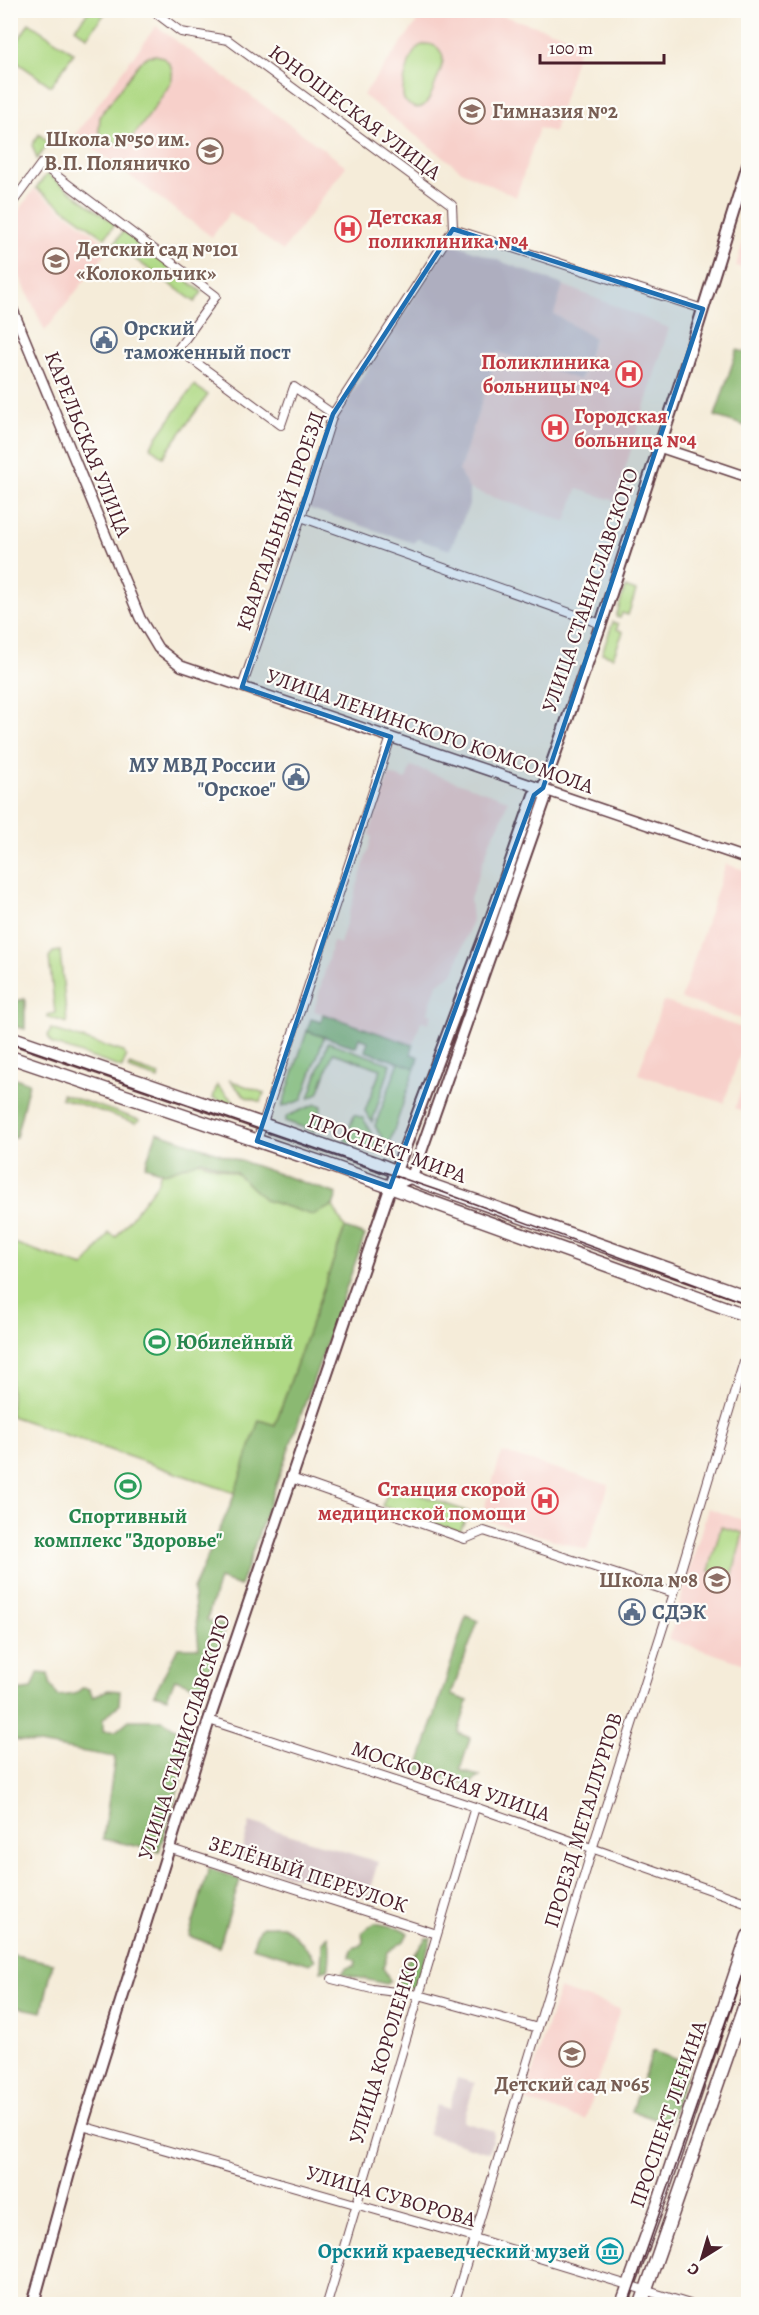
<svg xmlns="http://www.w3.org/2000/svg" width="759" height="2315" font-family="Alegreya,serif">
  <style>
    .built { fill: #f7d0ca }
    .industrial { fill: #d2bec2 }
    .green { fill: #afd984; stroke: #7c7c58; stroke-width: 1.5 }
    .forest { fill: #8bb972; stroke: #6a6c4e; stroke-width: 1.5 }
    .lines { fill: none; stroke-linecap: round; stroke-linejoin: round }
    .minor-casing { stroke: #643e45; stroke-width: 10 }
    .tertiary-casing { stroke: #643e45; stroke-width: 12 }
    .secondary-casing { stroke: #643e45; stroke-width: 14 }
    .primary-casing { stroke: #643e45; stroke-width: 15 }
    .minor { stroke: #fff; stroke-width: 8 }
    .tertiary { stroke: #fff; stroke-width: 9 }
    .secondary { stroke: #fff; stroke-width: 10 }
    .primary { stroke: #fff; stroke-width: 12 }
    .tram { stroke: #4a1f2b; stroke-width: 1.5 }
    .marked { fill: #1f6fb2; fill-opacity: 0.2; stroke: #1f6fb2; stroke-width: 4.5; stroke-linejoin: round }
    .labels { text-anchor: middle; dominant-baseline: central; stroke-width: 4.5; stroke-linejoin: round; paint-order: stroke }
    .education-label { font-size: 21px; font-weight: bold; fill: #785e54; stroke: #fdfcf7; text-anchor: start }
    .street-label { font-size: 21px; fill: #4a1f2b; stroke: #fdfcf7 }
    .health-label { font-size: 21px; font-weight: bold; fill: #be3a42; stroke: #fdfcf7; text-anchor: start }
    .service-label { font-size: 21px; font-weight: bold; fill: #4e5e75; stroke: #fdfcf7; text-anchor: start }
    .leisure-label { font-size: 21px; font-weight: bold; fill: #27864d; stroke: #fdfcf7; text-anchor: start }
    .culture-label { font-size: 21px; font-weight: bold; fill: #0d838f; stroke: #fdfcf7; text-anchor: end }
  </style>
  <rect width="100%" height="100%" fill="#fdfcf7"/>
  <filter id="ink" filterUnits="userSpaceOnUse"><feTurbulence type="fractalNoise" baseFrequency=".0167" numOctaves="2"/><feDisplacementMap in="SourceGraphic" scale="12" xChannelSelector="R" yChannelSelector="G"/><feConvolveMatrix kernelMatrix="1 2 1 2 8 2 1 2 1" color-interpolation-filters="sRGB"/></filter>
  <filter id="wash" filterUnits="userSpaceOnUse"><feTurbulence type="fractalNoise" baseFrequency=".008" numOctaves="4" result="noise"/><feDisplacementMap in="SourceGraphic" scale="24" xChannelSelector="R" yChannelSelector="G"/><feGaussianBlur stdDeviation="1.35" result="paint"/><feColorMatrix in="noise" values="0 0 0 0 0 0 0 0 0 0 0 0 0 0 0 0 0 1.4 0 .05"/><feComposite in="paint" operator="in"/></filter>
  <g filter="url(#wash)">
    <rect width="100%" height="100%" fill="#f5ecd9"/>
    <path class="built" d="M425,11H487L581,40L554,132L539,128L516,197L463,172L363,95Z
      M156,26L346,166L283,251L230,212L212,237L75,135Z
      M34,189L111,247L45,331L11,258V223Z
      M748,226V270L736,266Z
      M563,285L669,328L615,501L577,489L566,522L469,489L459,471L498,352L581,379L594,339L554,314Z
      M411,766L508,800L500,823L491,839L470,899L472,920L454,972L437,984L428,1012L432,1014L429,1023L421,1021L413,1045L314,1011L333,941L340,944L344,930L372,837L369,834L389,774L406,780Z
      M726,864L748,871V1021L681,999Z
      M663,1001L748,1030L724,1103L638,1074Z
      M748,1069V1113L735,1108Z
      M502,1452L609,1485L587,1550L481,1518Z
      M708,1508L748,1522V1665L669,1639Z
      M559,1989L620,2009L585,2120L524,2100Z"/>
    <path class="industrial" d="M450,242L563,285L554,314L594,338L580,380L498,352L459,471L469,489V505L450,550L417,539L414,543L308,508L337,416Z
      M250,1822L378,1862L367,1899L239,1860Z
      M457,2078L475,2083L463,2122L494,2131L489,2153L428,2134L436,2105L449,2109Z"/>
    <path class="green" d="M89,11L106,12L87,37L75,28Z
      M29,23L74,53L51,86L11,58V52Z
      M426,44C433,44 439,47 442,54C445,62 439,74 436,82C431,97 423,120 404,100C400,91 409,56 417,48C420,45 422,45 426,44Z
      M156,55C170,59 176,70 170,84C162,96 138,135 127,141C116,147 104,141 99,131L100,116L140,62L148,56Z
      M39,134L49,143L37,159L32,145Z
      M47,174L115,224L105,238L36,188Z
      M123,231L202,292L195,302L114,244Z
      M194,385L208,395L163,457L150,447Z
      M625,587L636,591L628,615L622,613L620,618L616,617Z
      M613,622L618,624L617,629L623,632L613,657L602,653Z
      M60,951L67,1023L48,1017V1015L55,1013L49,957L53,952Z
      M51,1029L124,1052L126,1057L122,1068L52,1044L48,1036Z
      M307,1031L324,1037L302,1100L282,1107Z
      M328,1042L391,1064L372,1122L365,1111L381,1069L333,1053L318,1094L309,1098Z
      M399,1062L415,1068L388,1148L375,1126Z
      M129,1065L159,1075L158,1079L128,1069Z
      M229,1080L264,1093L261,1102L246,1097Z
      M217,1085L239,1107L213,1098Z
      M62,1094L140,1120L136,1123L61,1098Z
      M316,1104L322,1106L314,1131L285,1121L287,1116Z
      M354,1115L363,1118L379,1148L377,1152L345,1141Z
      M168,1151L333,1206L345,1228L249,1498L11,1416V1242L84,1267L109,1233L116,1237L157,1184Z
      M391,1484L468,1512L460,1532L382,1506Z
      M721,1527L743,1533L732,1577L709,1571Z"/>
    <path class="forest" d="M737,350L748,353V427L715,416Z
      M25,999V1029L10,1025L11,1002Z
      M323,1014L413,1045L411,1054L419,1057L415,1068L365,1051L368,1041L359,1038L356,1047L307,1031L311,1019L321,1022Z
      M10,1076L29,1083L16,1137L11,1138Z
      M157,1132L337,1194L333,1206L312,1215L265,1200L236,1173L202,1160L165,1173L145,1166Z
      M345,1228L365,1235L240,1586L219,1579L207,1620L226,1626L203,1689L175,1679L167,1698L154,1694L178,1648H199L193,1589L231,1504L259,1420L275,1425Z
      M466,1616L478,1621L451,1695L468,1701L458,1733L470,1738L460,1770L480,1777L467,1785L418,1769Z
      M38,1673L48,1674L51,1686L58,1696L75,1694L82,1688L89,1689L93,1697L108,1690L120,1691L119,1705L103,1719V1731H116L129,1720H163L193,1740L159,1851L103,1839L115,1757L15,1740L11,1744V1709L15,1691L32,1689Z
      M209,1868L240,1880L219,1947L189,1936Z
      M375,1923L400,1928L408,1933L404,1941L388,1952L383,1967L390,1981L386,1984L342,1974L346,1968L355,1966L356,1961L350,1957L351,1950L355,1947L360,1946L363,1942L362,1932Z
      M263,1926C270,1927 276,1925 282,1926C289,1928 312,1953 315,1960L310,1964L252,1947L259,1929Z
      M328,1936C331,1942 330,1964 328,1969L321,1971L322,1943Z
      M426,1938H431L416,1988L399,1986L400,1968L418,1950Z
      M10,1954L53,1963L42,2012L11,2006Z
      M653,2051L689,2064L669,2124L632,2111Z"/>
  </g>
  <g filter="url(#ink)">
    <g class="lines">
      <g class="minor-casing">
        <path id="minor" d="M152,10L181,32L228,40L452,205L453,229
          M10,206L41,164L216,296L178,349L281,425L294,387L333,414
          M301,517L601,624
          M242,687L301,517L333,414L453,229L703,309
          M257,1141L391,737
          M291,1478L465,1539L484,1531L674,1593
          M209,1720L475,1807L748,1903
          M168,1848L437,1934
          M332,1979L372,1989L419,1995L538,2028
          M82,2126L474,2238L690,2304
          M327,2304L475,1807
          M454,2304L595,1840L674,1593L748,1348"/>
      </g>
      <g class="tertiary-casing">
        <path id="tertiary" d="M10,303L140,618L158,648L181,666L748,859
          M659,447L748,477"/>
      </g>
      <g class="secondary-casing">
        <path id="secondary" d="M390,1187L412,1177L545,799L543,788
          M33,2304L82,2126L209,1720L396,1171L489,924L534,795L543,788L601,624L677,393L748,165"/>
      </g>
      <g class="primary-casing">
        <path id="primary" d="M10,1037L378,1164L425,1183L748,1297
          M10,1057L323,1163L748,1316
          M622,2304L661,2196L748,1936
          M641,2304L748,1996"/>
      </g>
      <use href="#minor" class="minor"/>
      <use href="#tertiary" class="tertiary"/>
      <use href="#secondary" class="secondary"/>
      <use href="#primary" class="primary"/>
      <path class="tram" d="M10,1043L445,1193L748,1304
        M628,2304L748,1957"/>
    </g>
  </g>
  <path class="marked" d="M453,229L703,309L543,788L534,795L390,1187L257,1141L391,737L242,687L333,414Z"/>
  <defs>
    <g id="school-ring" transform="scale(1.35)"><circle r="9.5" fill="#fdfcf7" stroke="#8d6e63" stroke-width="1.5"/><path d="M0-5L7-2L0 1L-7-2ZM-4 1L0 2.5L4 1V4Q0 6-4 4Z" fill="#8d6e63"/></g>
    <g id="hospital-ring" transform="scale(1.35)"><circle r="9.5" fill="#fdfcf7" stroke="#e0444e" stroke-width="1.5"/><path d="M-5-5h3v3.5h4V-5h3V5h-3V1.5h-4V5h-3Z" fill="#e0444e"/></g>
    <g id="civic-ring" transform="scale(1.35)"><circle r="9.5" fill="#fdfcf7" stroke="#5c6f8a" stroke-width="1.5"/><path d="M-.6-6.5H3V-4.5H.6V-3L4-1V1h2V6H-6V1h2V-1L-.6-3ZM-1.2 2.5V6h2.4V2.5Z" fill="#5c6f8a"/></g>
    <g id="stadium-ring" transform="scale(1.35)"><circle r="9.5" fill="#fdfcf7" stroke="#2e9e5b" stroke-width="1.5"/><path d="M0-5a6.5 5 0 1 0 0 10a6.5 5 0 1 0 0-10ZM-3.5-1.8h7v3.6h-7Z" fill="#2e9e5b"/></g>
    <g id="museum-ring" transform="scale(1.35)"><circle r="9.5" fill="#fdfcf7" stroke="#0f9aa8" stroke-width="1.5"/><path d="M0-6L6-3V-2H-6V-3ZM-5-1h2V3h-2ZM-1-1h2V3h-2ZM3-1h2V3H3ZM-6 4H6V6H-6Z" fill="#0f9aa8"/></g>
  </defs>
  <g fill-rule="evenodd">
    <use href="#school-ring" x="472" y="111"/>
    <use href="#school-ring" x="210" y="151"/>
    <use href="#hospital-ring" x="348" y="229"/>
    <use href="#school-ring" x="56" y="261"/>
    <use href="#civic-ring" x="104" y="340"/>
    <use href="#hospital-ring" x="629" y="374"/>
    <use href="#hospital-ring" x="555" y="428"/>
    <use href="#civic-ring" x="296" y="777"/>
    <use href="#stadium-ring" x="157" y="1342"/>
    <use href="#stadium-ring" x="128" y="1486"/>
    <use href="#hospital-ring" x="545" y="1501"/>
    <use href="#school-ring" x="717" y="1580"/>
    <use href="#civic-ring" x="632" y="1612"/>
    <use href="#school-ring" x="572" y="2054"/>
    <use href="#museum-ring" x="610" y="2251"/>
  </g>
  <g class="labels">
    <g class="education-label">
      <text x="492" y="111">Гимназия №2</text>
      <text x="190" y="139" text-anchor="end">Школа №50 им.<tspan x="190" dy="24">В.П. Поляничко</tspan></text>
      <text x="76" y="249">Детский сад №101<tspan x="76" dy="24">«Колокольчик»</tspan></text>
      <text x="698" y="1580" text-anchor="end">Школа №8</text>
      <text x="572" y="2084" text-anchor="middle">Детский сад №65</text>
    </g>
    <g class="street-label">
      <text transform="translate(355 112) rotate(37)">ЮНОШЕСКАЯ УЛИЦА</text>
      <text transform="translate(88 444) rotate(68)">КАРЕЛЬСКАЯ УЛИЦА</text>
      <text transform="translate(280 521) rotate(-71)">КВАРТАЛЬНЫЙ ПРОЕЗД</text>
      <text transform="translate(590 590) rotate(-71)">УЛИЦА СТАНИСЛАВСКОГО</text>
      <text transform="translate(430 731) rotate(19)">УЛИЦА ЛЕНИНСКОГО КОМСОМОЛА</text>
      <text transform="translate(387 1148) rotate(20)">ПРОСПЕКТ МИРА</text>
      <text transform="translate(184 1737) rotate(-72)">УЛИЦА СТАНИСЛАВСКОГО</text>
      <text transform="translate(451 1781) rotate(19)">МОСКОВСКАЯ УЛИЦА</text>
      <text transform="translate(583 1820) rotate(-73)">ПРОЕЗД МЕТАЛЛУРГОВ</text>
      <text transform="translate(308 1874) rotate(18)">ЗЕЛЁНЫЙ ПЕРЕУЛОК</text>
      <text transform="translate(384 2050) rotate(-73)">УЛИЦА КОРОЛЕНКО</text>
      <text transform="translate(668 2114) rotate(-71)">ПРОСПЕКТ ЛЕНИНА</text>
      <text transform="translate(391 2196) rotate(16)">УЛИЦА СУВОРОВА</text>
    </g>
    <g class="health-label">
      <text x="368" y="217">Детская<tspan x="368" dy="24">поликлиника №4</tspan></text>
      <text x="610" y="362" text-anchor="end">Поликлиника<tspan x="610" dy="24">больницы №4</tspan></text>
      <text x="574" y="416">Городская<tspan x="574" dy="24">больница №4</tspan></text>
      <text x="526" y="1489" text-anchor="end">Станция скорой<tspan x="526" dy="24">медицинской помощи</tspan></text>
    </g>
    <g class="service-label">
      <text x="124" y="328">Орский<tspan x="124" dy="24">таможенный пост</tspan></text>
      <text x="276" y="765" text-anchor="end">МУ МВД России<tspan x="276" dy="24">"Орское"</tspan></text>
      <text x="652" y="1612">СДЭК</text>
    </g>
    <g class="leisure-label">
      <text x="176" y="1342">Юбилейный</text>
      <text x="128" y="1516" text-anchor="middle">Спортивный<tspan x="128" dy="24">комплекс "Здоровье"</tspan></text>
    </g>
    <g class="culture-label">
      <text x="590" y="2251">Орский краеведческий музей</text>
    </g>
  </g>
  <rect width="759" height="2315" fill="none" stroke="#fdfcf7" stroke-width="36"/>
  <g transform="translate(702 2258) rotate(217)" stroke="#fdfcf7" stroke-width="4.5" paint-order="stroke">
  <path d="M0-4.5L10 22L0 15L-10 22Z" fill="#4a1f2b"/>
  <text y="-9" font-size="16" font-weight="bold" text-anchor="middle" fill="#4a1f2b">С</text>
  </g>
  <path d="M540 54v9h124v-9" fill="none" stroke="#4a1f2b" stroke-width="3"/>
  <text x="549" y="54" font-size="18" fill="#4a1f2b" stroke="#fdfcf7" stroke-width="4.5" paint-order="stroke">100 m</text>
</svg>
